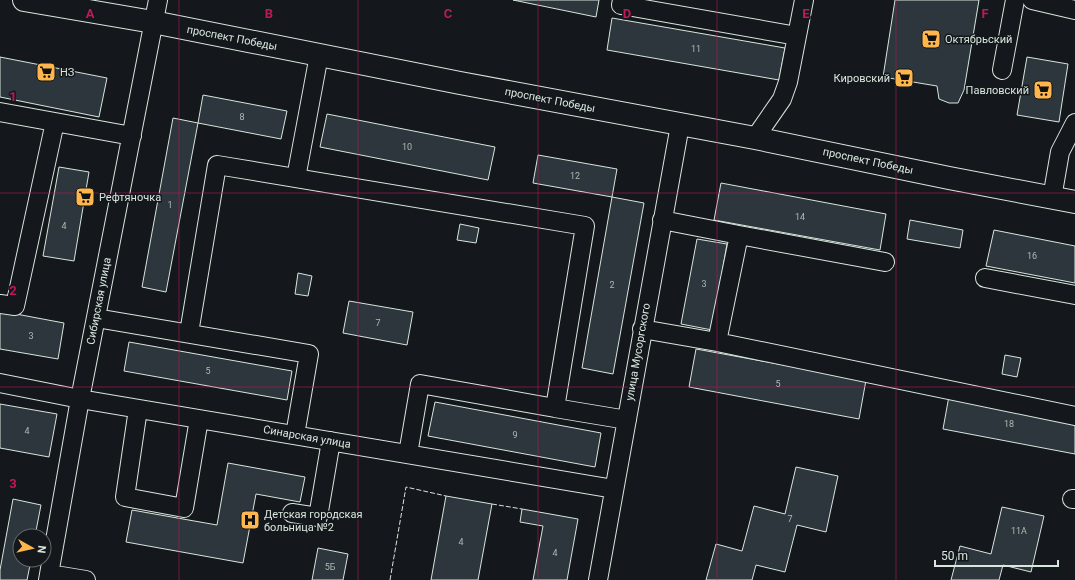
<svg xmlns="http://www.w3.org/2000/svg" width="1075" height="580" font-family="Roboto,sans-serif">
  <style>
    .building { fill: #2c363c; stroke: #d8e6dc }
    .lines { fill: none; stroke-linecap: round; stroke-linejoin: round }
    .minor-casing { stroke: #d8e6dc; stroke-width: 20 }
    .major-casing { stroke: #d8e6dc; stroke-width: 24 }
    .minor { stroke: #14181c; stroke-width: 18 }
    .major { stroke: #14181c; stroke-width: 22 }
    .fence { stroke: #d8e6dc; stroke-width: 1; stroke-dasharray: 5 2; stroke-linecap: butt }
    .grid { fill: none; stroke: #c2185b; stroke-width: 1; stroke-opacity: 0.55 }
    .labels { text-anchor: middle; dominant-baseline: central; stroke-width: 3; stroke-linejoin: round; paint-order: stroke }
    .number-label { font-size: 9px; fill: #adbab4 }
    .street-label { font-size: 11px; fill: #d8e6dc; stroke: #14181c }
    .poi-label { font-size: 11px; fill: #d8e6dc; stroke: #14181c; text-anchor: start }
    .grid-label { font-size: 13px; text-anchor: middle; font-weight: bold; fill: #c2185b; stroke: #14181c; stroke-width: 3; stroke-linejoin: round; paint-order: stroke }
  </style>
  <rect width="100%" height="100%" fill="#14181c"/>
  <path class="building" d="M513,0H599L596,17Z
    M895,0H979L964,90L958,103H949L939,99L937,86L883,77Z
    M612,18L785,48L779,80L607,50Z
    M0,57L107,78L99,117L0,97Z
    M1027,57L1068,64L1059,122L1017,115Z
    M203,95L287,111L281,139L198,123Z
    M327,114L495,147L488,180L320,147Z
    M173,118L198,123L166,292L142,287Z
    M538,155L617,169L612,197L533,183Z
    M59,167L89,172L74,261L43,256Z
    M721,183L886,214L880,250L714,220Z
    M612,197L644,203L613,374L582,368Z
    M910,220L963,230L960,248L907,239Z
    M460,224L479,228L476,243L457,240Z
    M994,230L1075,246V283L986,266Z
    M697,239L727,244L712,330L681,324Z
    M298,273L312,276L308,296L295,294Z
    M349,301L413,312L407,345L343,333Z
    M0,311L64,323L58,359L0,349Z
    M129,342L292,371L287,400L124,371Z
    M696,349L866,380L859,419L689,387Z
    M1005,355L1021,358L1017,377L1002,374Z
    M949,396L1075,419V454L943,429Z
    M435,402L601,433L595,467L428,436Z
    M0,404L57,414L49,457L0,448Z
    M228,463L305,477L300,502L256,494L243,563L126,542L132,510L217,525Z
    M796,467L838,476L826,532L797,525L785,572L756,565L752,580H706L716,544L742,551L754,506L785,514Z
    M446,496L492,504L478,580H431Z
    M13,499L41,505L35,536H20V560H31L27,580H0V570Z
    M1002,507L1044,516L1031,572L1003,565L999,580H951L960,546L991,554Z
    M522,509L578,519L567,580H533L543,526L520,522Z
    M318,548L348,554L343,580H312Z"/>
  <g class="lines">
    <g class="minor-casing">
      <path id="minor" d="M622,0L621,5L797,36
        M1032,0L1075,10
        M1002,70L1015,0
        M0,112L132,136
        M755,138L782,99L788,82L804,0
        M296,178L319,55
        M1052,198L1060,152L1075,123
        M662,220L739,235L717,342
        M739,235L885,262
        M985,278L1075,295
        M0,304L15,306L55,122
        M96,318L309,354L295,435
        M642,329L717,342L1075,416
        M189,333L217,165L585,226L555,408L420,384L408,454
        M0,383L80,399L614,489
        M555,408L627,420
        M138,409L125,497L184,508L199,419
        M1072,499H1075
        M292,513L318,517L331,441
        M49,574L86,580
        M48,580L80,399L158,0
        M598,580L680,125"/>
    </g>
    <g class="major-casing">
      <path id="major" d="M24,0L153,22L460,83L755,138L949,178L1075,202"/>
    </g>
    <use href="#minor" class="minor"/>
    <use href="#major" class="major"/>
    <path class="fence" d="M492,504L522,509
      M390,580L406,487L446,496"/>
  </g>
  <path class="grid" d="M179,0V580M358,0V580M538,0V580M717,0V580M896,0V580M0,193H1075M0,387H1075"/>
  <defs>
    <g id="supermarket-square" transform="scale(1)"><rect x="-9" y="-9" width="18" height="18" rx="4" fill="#ffb74d" stroke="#14181c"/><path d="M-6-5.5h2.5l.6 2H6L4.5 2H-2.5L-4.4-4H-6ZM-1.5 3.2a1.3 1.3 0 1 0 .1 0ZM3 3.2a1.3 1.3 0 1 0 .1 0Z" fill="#111"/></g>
    <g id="hospital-square" transform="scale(1)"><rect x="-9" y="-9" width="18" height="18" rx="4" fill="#ffb74d" stroke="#14181c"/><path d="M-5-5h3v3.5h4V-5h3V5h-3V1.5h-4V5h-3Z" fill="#111"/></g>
  </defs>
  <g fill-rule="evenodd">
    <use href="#supermarket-square" x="931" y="39"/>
    <use href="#supermarket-square" x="46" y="72"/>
    <use href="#supermarket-square" x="904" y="78"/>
    <use href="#supermarket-square" x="1043" y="90"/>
    <use href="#supermarket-square" x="85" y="197"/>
    <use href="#hospital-square" x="250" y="520"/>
  </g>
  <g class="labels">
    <g class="number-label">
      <text x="696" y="49">11</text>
      <text x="242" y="117">8</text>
      <text x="407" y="147">10</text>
      <text x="575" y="176">12</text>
      <text x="170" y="205">1</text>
      <text x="800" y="217">14</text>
      <text x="64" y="226">4</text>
      <text x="1032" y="256">16</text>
      <text x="704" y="284">3</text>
      <text x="612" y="285">2</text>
      <text x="378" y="323">7</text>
      <text x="31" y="336">3</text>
      <text x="208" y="371">5</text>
      <text x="778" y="384">5</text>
      <text x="1009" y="424">18</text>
      <text x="27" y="431">4</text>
      <text x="515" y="435">9</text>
      <text x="790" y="519">7</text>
      <text x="1019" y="531">11А</text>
      <text x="461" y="542">4</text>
      <text x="555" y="553">4</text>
      <text x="330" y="567">5Б</text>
    </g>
    <g class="street-label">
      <text transform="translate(232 38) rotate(11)">проспект Победы</text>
      <text transform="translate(550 100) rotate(11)">проспект Победы</text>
      <text transform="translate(868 161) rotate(12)">проспект Победы</text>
      <text transform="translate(99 301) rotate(-79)">Сибирская улица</text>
      <text transform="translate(638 352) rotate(-80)">улица Мусоргского</text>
      <text transform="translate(307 437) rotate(10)">Синарская улица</text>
    </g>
    <g class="poi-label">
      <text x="945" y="39">Октябрьский</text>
      <text x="60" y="72">НЗ</text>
      <text x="890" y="78" text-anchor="end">Кировский</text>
      <text x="1029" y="90" text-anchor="end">Павловский</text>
      <text x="99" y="197">Рефтяночка</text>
      <text x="264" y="514">Детская городская<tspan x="264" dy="13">больница №2</tspan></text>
    </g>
  </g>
  <g class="grid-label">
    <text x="90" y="18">A</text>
    <text x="269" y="18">B</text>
    <text x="448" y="18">C</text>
    <text x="627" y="18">D</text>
    <text x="806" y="18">E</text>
    <text x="985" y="18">F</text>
    <text x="13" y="101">1</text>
    <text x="13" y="295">2</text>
    <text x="13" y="488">3</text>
  </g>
  <g transform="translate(32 548) rotate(98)"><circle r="19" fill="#14181c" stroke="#626a69"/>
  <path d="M0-3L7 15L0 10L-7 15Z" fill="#ffb74d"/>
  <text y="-6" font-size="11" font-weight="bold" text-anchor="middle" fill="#d8e6dc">N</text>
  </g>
  <path d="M935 560v6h123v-6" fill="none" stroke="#d8e6dc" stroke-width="2"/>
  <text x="941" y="560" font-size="12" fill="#d8e6dc" stroke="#14181c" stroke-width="3" paint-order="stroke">50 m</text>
</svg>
